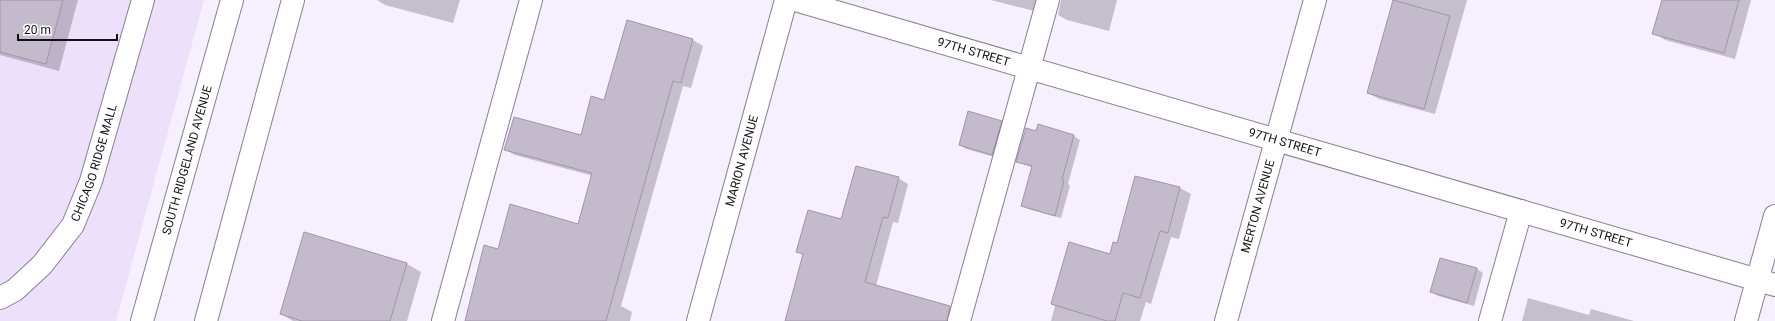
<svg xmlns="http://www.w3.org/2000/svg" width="1775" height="321" font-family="Roboto,sans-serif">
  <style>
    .built { fill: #ede0fa }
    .shadow { fill: #0003 }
    .building { fill: #c3bbcc; stroke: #9e96a6 }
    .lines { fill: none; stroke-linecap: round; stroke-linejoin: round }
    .minor-casing { stroke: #877f90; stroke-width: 24 }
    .major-casing { stroke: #877f90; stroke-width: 24 }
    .minor { stroke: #fff; stroke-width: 22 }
    .major { stroke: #fff; stroke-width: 22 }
    .labels { text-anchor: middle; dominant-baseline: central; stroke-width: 4; stroke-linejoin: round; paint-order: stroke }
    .street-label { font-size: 12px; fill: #120f15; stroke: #fff }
  </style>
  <rect width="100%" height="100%" fill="#f6effe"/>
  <path class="built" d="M0,0H204L116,321H0Z"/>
  <path class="shadow" d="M0,0H78L59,71L0,55Z
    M377,0H460L453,23L385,5Z
    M991,0H1046L1042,13Z
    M1061,0H1117L1109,31L1067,20L1058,15Z
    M1394,0H1467L1435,114L1379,99L1368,93Z
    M1663,0H1751L1735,59L1665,40L1654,33Z
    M628,22L693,40L703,46L691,88L683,86L621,306L632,312L630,321H466L498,250L579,225L593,176L515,155L506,150L581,136L605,101Z
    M1001,122L1007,126L998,158L966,149L960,145Z
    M1038,126L1074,136L1080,140L1068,184L1070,186L1061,218L1028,209L1022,205L1033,168L1017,161L1036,132Z
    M898,178L908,184L898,223L893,222L876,286L947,307L957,312L954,321H786L804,255L797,251L842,221Z
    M1180,188L1191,194L1179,239L1171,237L1151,304L1146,302L1140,321H1051L1055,306L1052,304L1110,256L1118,245Z
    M304,234L407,264L421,272L407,321H293L281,314Z
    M1441,259L1477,269L1483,273L1474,306L1438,296L1432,292Z
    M1528,298L1589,315L1591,309L1634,321H1522Z"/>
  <path class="building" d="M0,0H63L46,64L0,52Z
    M1393,0L1450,16L1424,109L1367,93Z
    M1662,0H1739L1724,53L1652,34Z
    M627,20L693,39L681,83L673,81L606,321H465L484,245L498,249L510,204L578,224L592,173L504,150L514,117L581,135L591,96L604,100Z
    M968,111L1002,121L992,155L959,145Z
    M1038,124L1074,135L1062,180L1064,181L1055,216L1021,206L1032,166L1016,162L1026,128L1036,131Z
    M856,166L899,177L888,218L883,217L865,282L950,306L947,321H785L803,254L796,252L808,210L841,219Z
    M1135,176L1180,187L1168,233L1160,231L1140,298L1123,293L1115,321H1107L1051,304L1069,242L1110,254L1113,242L1117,243Z
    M304,232L407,263L390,321H302L280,314Z
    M1440,258L1477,268L1467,303L1430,292Z"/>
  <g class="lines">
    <g class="minor-casing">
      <g id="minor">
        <path id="s1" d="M795,0L1775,285"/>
        <path id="s2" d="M0,298L15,290L42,265L73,225L91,181L143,0"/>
        <path d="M443,321L531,0"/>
        <path id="s3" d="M698,321L786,0"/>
        <path d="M959,321L1048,0"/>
        <path id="s4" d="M1226,321L1315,0"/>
        <path d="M1490,321L1521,211"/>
        <path d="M1746,321L1775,216"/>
      </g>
    </g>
    <g class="major-casing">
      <g id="major">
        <path id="s5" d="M142,321L232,0"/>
        <path d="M206,321L293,0"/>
      </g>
    </g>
    <use href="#minor" class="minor"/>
    <use href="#major" class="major"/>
  </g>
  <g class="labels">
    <g class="street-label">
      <text stroke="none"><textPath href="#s1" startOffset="186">97TH STREET</textPath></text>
      <text stroke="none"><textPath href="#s1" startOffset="510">97TH STREET</textPath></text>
      <text stroke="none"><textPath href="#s5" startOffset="167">SOUTH RIDGELAND AVENUE</textPath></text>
      <text stroke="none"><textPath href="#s3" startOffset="166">MARION AVENUE</textPath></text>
      <text stroke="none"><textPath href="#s2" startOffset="170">CHICAGO RIDGE MALL</textPath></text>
      <text stroke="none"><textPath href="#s4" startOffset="119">MERTON AVENUE</textPath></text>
      <text stroke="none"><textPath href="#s1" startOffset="834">97TH STREET</textPath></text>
    </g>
  </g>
  <path d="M18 34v6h99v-6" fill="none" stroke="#120f15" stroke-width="2"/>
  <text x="24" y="34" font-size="12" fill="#120f15" stroke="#ffffff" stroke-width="3" paint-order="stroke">20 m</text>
</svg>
